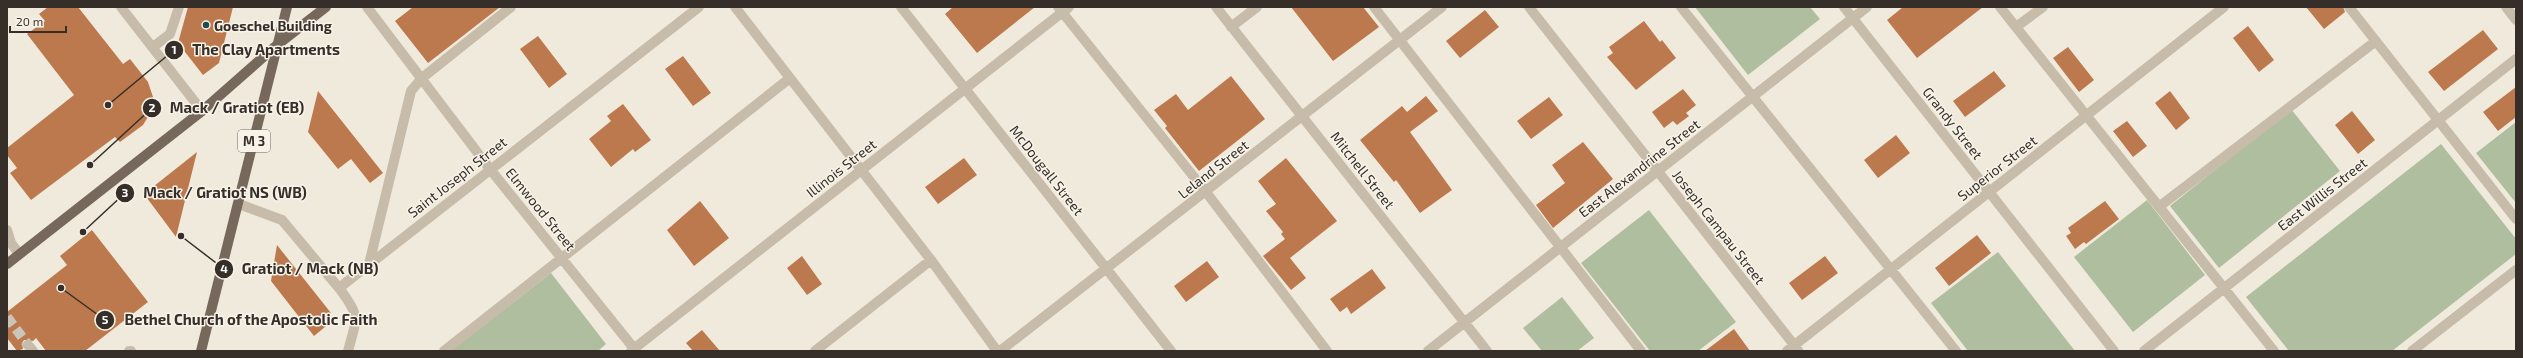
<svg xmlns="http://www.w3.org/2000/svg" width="2523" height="358" font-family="'Exo 2',sans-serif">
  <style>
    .green { fill: #aebe9e }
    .building { fill: #bd794e }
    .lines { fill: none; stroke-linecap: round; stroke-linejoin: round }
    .minor-tunnel { stroke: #cbc4b9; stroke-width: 10; stroke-dasharray: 10 5; stroke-linecap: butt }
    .minor { stroke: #c7bca9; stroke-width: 10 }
    .major { stroke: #76685b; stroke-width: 10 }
    .poi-dot { fill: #214954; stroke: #f8f3e9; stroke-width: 1.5 }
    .labels { text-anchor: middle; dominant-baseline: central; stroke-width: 3; stroke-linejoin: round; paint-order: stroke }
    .shield { fill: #f8f3e9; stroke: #706963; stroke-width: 1 }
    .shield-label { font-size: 13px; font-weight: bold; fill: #352e29 }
    .poi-label { font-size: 14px; font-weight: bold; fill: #352e29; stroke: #f8f3e9; text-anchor: start }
    .street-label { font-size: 14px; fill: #352e29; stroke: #f8f3e9 }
    .leader { fill: none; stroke: #352e29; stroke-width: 1.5 }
    .callout-dot { fill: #352e29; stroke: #f8f3e9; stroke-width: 1.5 }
    .mark-label { font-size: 12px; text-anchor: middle; font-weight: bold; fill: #fff }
    .callout-label { font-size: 15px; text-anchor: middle; font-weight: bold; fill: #352e29; stroke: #f8f3e9; stroke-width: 3; stroke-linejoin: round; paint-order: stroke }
  </style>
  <rect width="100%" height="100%" fill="#f0eadd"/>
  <path class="green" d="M1695,7H1810L1820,19L1748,75Z
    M2291,109L2340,171L2219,268L2170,206Z
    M2516,122V203L2476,153Z
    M2441,144L2516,239V254L2392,351H2289L2246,297Z
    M2147,200L2205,275L2133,332L2074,257Z
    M1649,210L1736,322L1698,351H1650L1581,263Z
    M1998,252L2075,351H1968L1931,303Z
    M551,273L606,344L598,351H451Z
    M1562,297L1594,338L1577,351H1542L1523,328Z"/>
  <path class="building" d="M48,7H78L123,64L130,59L148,82L153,97L154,107L143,125L120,142L115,137L31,200L10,173L17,168L7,155V148L74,95L27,34L45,21L39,14Z
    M188,7H233L219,63L203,75L178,43Z
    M413,7H500L428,63L395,21Z
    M953,7H1035L977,53L945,14Z
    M1291,7H1363L1379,27L1333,61Z
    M1903,7H1983L1917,58L1887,20Z
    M2306,7H2343L2345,12L2324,29Z
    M1485,10L1499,27L1460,58L1446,41Z
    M1644,21L1660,42L1662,40L1676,58L1636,90L1607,57L1613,53L1609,47Z
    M2248,26L2274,60L2259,72L2233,38Z
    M2483,30L2498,49L2444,91L2428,72Z
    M538,36L567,74L549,88L520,49Z
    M2068,47L2094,80L2079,92L2053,58Z
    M683,56L711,93L693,106L665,69Z
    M1994,71L2006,86L1965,117L1953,101Z
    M1231,76L1265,119L1199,171L1165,128L1167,126L1154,110L1176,94L1188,110Z
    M2516,87V117L2498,131L2483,112Z
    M1683,89L1696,105L1686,113L1689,116L1677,125L1673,121L1664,128L1652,112Z
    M318,91L383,173L370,183L351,159L338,169L308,132Z
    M2170,91L2190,118L2176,130L2155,103Z
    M1426,96L1438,111L1410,132L1452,190L1420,213L1396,180L1394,182L1360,140L1402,106L1407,112Z
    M1549,97L1563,115L1531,139L1517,121Z
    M623,104L651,140L635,152L633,149L611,167L589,139L611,121L607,116Z
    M2352,111L2375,140L2358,154L2335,125Z
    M2127,121L2147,146L2133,157L2113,131Z
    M1896,135L1910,153L1878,178L1864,160Z
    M1583,142L1613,179L1553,228L1536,205L1565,183L1552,165Z
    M197,152L176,237L144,194Z
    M964,158L977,175L938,204L925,187Z
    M1286,158L1337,221L1290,258L1306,278L1291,290L1263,256L1285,239L1281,234L1283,232L1266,211L1276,204L1258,181Z
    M700,201L729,238L694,266L667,230Z
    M2105,201L2119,219L2086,244L2084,242L2075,249L2066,236L2071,233L2068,228Z
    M92,230L148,302L85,351H46L36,338L33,341L24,340L22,343L23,349L17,351L7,338V312L67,265L60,256Z
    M1977,235L1991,253L1949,286L1935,268Z
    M277,245L331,313L327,316L331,322L314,336L271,281Z
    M802,256L822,284L807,295L787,268Z
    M1825,256L1838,273L1802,300L1789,283Z
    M1207,261L1219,277L1186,302L1174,286Z
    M1372,269L1386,288L1351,314L1347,307L1340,312L1330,299Z
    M1734,329L1750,351H1705Z
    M702,330L720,351H693L686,343Z"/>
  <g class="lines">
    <path class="minor-tunnel" d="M7,317L28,345"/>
    <path class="minor" d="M121,7L202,111
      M367,7L490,169L636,351
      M735,7L931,260L997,351
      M901,7L1171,351
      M1058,7L1206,192L1327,351
      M1216,7L1487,351
      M1374,7L1641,351
      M1529,7L1798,350
      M1681,7L1956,351
      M1844,7L2114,351
      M2000,7L2274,351
      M2349,7L2516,219
      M2506,7L2516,20
      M1231,27L1257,7
      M2016,27L2043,7
      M153,47L170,34L179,7
      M239,204L282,220L339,288L699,7
      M2160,206L2376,41
      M7,230L11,243L19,254
      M369,264L411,91L422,78L511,7
      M339,288C361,317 357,317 348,351
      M28,345L33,351
      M129,351H131
      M444,351L790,78
      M631,351L1069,7
      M815,351L931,260
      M1000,351L1442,7
      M1428,351L1867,7
      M1787,351L2224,7
      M2144,351L2516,59
      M2412,351L2516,270"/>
    <path class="major" d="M7,264L202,111L277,45L326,7
      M201,351L287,7"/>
  </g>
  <circle class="poi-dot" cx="206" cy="25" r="4"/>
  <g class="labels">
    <rect class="shield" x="238" y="130" width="32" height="22" rx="3"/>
    <g class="shield-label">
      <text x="254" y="141">M 3</text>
    </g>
    <g class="poi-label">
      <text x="214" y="25">Goeschel Building</text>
    </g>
    <g class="street-label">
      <text transform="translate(1953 123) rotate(52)">Grandy Street</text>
      <text transform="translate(841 168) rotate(-38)">Illinois Street</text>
      <text transform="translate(1639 168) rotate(-38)">East Alexandrine Street</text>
      <text transform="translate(1997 168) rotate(-38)">Superior Street</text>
      <text transform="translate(1213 169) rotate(-38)">Leland Street</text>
      <text transform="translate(1047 170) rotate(52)">McDougall Street</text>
      <text transform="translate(1363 170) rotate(52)">Mitchell Street</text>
      <text transform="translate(457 177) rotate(-38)">Saint Joseph Street</text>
      <text transform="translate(2322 194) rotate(-38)">East Willis Street</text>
      <text transform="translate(541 209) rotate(51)">Elmwood Street</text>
      <text transform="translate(1719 227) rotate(52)">Joseph Campau Street</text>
    </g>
  </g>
  <path class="leader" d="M108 105L174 50M90 165L152 108M83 232L125 193M181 236L224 269M61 288L105 320"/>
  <g class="callout-dot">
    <circle cx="108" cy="105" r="4"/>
    <circle cx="90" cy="165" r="4"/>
    <circle cx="83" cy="232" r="4"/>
    <circle cx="181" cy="236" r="4"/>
    <circle cx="61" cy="288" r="4"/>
    <circle cx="174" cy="50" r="10"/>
    <circle cx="152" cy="108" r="10"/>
    <circle cx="125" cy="193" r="10"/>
    <circle cx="224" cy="269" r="10"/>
    <circle cx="105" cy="320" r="10"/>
  </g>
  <g class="mark-label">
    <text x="174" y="54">1</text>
    <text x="152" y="112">2</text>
    <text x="125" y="197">3</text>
    <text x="224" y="273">4</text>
    <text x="105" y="324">5</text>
  </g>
  <g class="callout-label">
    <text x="266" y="55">The Clay Apartments</text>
    <text x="237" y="113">Mack / Gratiot (EB)</text>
    <text x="225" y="198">Mack / Gratiot NS (WB)</text>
    <text x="310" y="274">Gratiot / Mack (NB)</text>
    <text x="251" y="325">Bethel Church of the Apostolic Faith</text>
  </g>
  <rect width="2523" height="358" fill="none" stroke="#352e29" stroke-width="16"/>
  <path d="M10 26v6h56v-6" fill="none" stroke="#352e29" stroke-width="2"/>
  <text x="16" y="26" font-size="12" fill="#352e29" stroke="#f8f3e9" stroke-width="3" paint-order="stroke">20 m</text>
</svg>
